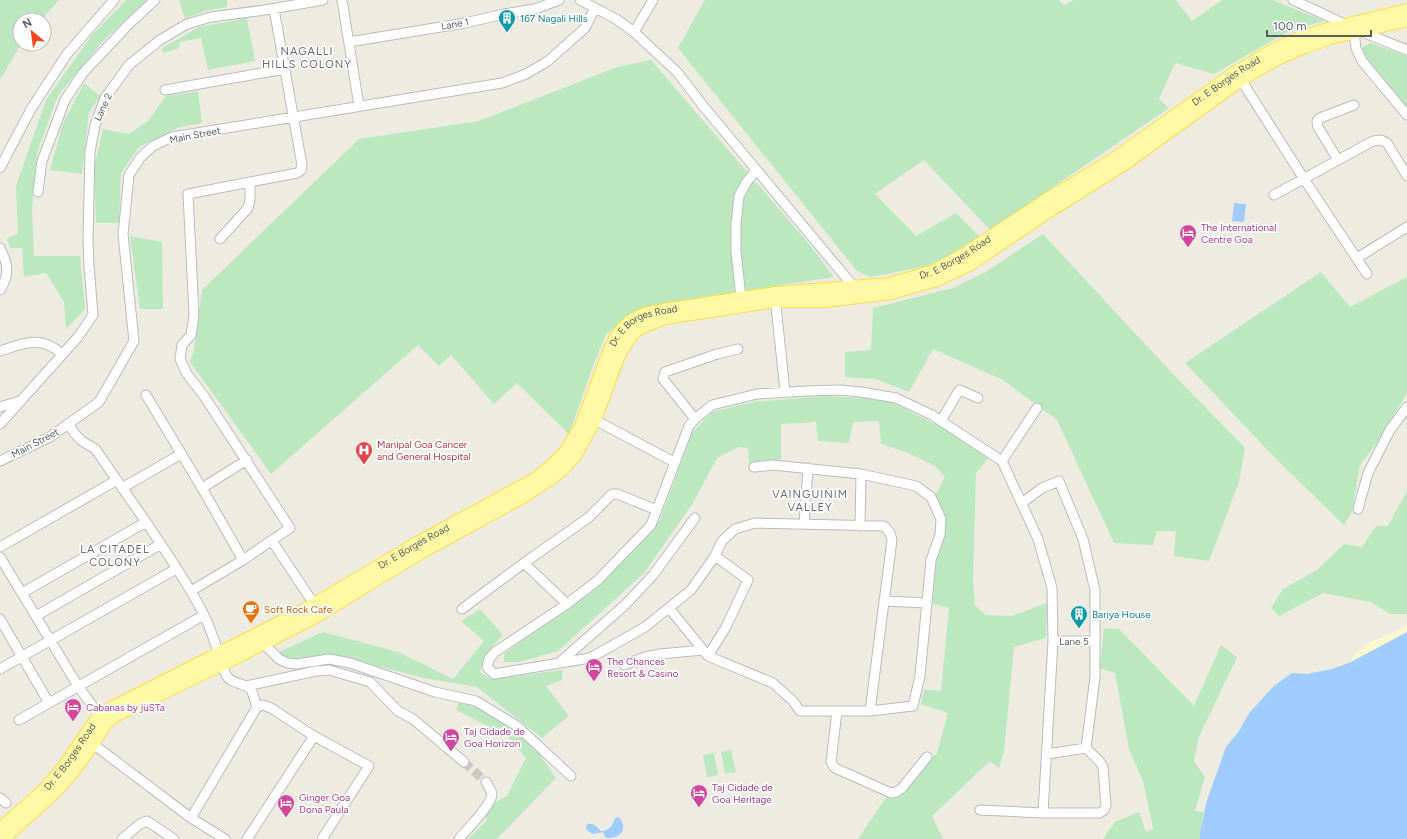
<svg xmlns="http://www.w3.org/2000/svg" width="1407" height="839" font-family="Figtree,sans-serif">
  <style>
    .green { fill: #bbe8bf }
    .sand { fill: #fdf7cd }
    .water { fill: #a0ccff }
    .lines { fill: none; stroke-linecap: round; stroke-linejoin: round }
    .minor-tunnel { stroke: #c9c8c2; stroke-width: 9; stroke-dasharray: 9 4.5; stroke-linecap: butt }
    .minor-casing { stroke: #b9bbc1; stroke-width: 11 }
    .major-casing { stroke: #fddc4a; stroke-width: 14 }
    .minor { stroke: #fff; stroke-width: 9 }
    .major { stroke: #fff9a5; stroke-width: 12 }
    .labels { text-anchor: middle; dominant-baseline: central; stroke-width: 3.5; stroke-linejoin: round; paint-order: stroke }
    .culture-label { font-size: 10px; fill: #0d838f; stroke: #fff; text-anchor: start }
    .street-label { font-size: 10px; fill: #5a5d63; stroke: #fff }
    .hotel-label { font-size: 10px; fill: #b23c85; stroke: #fff; text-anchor: start }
    .health-label { font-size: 10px; fill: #be3a42; stroke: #fff; text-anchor: start }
    .food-label { font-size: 10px; fill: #c56008; stroke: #fff; text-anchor: start }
    .neighbourhood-label { font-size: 11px; letter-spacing: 1px; fill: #6a6f76; stroke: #fff }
  </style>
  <rect width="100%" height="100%" fill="#eeece1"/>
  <path class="green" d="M0,0H59L41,20H20V44H21L0,80Z
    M126,0H148L104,40L58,95L37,153L32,209L34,256H80L85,309L66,329L64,302L46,273L24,277L22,248H10L7,239L18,233L16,186L46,100L92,35Z
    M179,0H227V7L205,11L185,19Z
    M705,0H1059L1064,5L1074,0H1176L1192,21L1222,0H1273L1324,21L1291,30L1214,74L1175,63L1159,99L1169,108L990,230L924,160L875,194L916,236L956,213L982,239L927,266L871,277L857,271L678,48Z
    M247,18L255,61L208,70L201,38L180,42L179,48L163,53L162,48L199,27Z
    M1370,43L1407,56V108L1383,81L1360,49Z
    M651,60L810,245L834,277L664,303L635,313L606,334L592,369L569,434L517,383L494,404L451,355L439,366L418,345L271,474L190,362L194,350L202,290L359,139L479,121L617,67Z
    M84,83L100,96L89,113L82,174L50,170L63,123Z
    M198,91L202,123L180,127L139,147L121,173L119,223H96L94,169L103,129L129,134L148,121L166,96Z
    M1043,234L1172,373L1245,448L1239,482L1209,561L1174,556L1176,531H1157L1153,545L1114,543L1057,420L1003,380L933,349L909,392L875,379L845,377V352L871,350L873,308L953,288L984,273Z
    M130,236L162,242L163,309H140Z
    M1321,272L1350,307L1407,277V393L1381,437L1360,465L1352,512L1344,525L1277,460L1185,363Z
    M824,396L885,399L949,431L988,459L976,473L973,581L975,605L985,615L1011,616L1047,603L1046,638L1014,647L1004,751L999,768L990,761L932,816L943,839H858L885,799L937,753L948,713L921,704L924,690L941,691L949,608L933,604L934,571L942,539L935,496L945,477L935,466L906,452L881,444L879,421L853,422L849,443L818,441L816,422L781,424V459L749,465L748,448L739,447L717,458L693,503L644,573L558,651L519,662H504V654L550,620L635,550L660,520L692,433L712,412L753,402Z
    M1407,491V614H1390L1371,602L1323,593L1279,616L1271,608L1283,589L1317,570L1344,544L1362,547L1376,526H1388Z
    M480,609L503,635L484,656L480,672L490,679L562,670V680L546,686L569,716L542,738L477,687L424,678L338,656L290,660L279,652L323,632L398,652L453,679L484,641L461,621Z
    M1104,628L1119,629L1194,706L1221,645L1237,657L1199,737L1194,761L1205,777L1195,811L1204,812L1200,832V839H1103L1115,822L1139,812L1146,832L1153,829L1143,781L1129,749L1115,673L1100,668Z
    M459,701L489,710L533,745L556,778L497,839H468L486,821L487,807L507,796L526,758L508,737L456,710Z
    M731,750L736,772L725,774L721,752Z
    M714,753L718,775L707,777L703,755Z"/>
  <path class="sand" d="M1407,625V632L1351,662C1360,639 1390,638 1407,625Z"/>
  <path class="water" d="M1234,203L1246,204L1244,222L1232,221Z
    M1407,632V839H1200V832L1207,800L1226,747L1239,731L1250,712L1274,686L1292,673L1307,674L1332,669L1351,662Z
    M618,817L620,818C628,830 620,839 606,838L603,832L592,834L586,829L587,824C594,823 597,827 601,831C609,831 613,825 615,818Z"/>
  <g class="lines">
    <path class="minor-tunnel" d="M464,762L486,782"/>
    <g class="minor-casing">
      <path id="minor" d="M342,0L359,106
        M580,0L616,19L634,32L677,72L704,107L854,287
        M1293,0L1360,31L1407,50
        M634,32L653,0
        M1354,33L1356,48L1362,61L1407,115
        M349,42L465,23L504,14L535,9L559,0
        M1241,80L1304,179L1367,274
        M165,90L285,69
        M1338,160L1318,127L1317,121L1320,118L1354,105
        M0,168L31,109L67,54L114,0
        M38,192L42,161L65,100L83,73L129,24L155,0
        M1274,195L1373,141L1381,140L1387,143L1407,176
        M220,239L248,208L250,200V182
        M0,248C8,264 10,274 0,290
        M1357,258L1407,227
        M775,296L785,392
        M741,298L736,251V224L739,196L746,183L756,170
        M0,351C24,343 41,335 62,354
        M146,395L202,488L243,560
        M0,407L20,401
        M695,419L663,379L665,372L717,354L738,349
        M595,420L674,462
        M941,421L958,392L960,390L978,398
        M0,424L78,337L93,315L89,266L88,240L90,152L95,125L105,98L129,65L160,40L187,24L211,17L265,10L323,0
        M68,424C72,430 76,436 82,441C86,444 92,446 96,450L146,522
        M0,461L50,437L99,402L134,341L123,234L129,175L140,158L153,146L172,137L502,83L526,74L548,61L585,28L595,8
        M1002,461L1037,408
        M122,488L181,454
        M202,488L247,460
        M1022,503L1042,488L1059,481L1083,539L1095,590V677L1086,748L1047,754
        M1358,509L1368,473L1390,430L1407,407
        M804,524L808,468
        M860,526L861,474
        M272,541L314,604
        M0,547L117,480
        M0,557L78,686L99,715
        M524,563L567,604
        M191,591L243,560L290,528L204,396L187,374L180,359L182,345L191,335L194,315L188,194L297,173L301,170L302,165L274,9
        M22,593L146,522C166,552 188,583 204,615C212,631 216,647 222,663C224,667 224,671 226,675C231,685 245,682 251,690C254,695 255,702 257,707L191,818
        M884,601L927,603
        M669,608L708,656L773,683L793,701L800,711H870L913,706L920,676L931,560L940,535L941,519L931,497L916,486L861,474L772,465L754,467
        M462,609L524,563L588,518L612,494H617L657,510
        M36,616L161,544
        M0,619L49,703
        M1053,641H1095
        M264,644L279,659L287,663L297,664L329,659L350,663L435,692L476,701L517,726L571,776
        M708,656L726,627L748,580L715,556
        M559,663L626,604L653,575L695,518
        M624,665L645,657L660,654L703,650
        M0,669L176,569
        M246,686L316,671L329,670L370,682L398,711L413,719L464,762
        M257,707L263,705L271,708L314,736L369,766L322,839
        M837,711L831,762L835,768L891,793L896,792L902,788L927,757
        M870,711L892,540L890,533L884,526L755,523L735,529L722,541L715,556L691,590L645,627L590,658L494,674L487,667L489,659L495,652L567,604L598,580L651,525L689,426L695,419L712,405L757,394L807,391L840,390L861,392L896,398L932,415L1002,461L1038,539L1052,588L1053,641L1043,813
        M19,720L204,615
        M93,744L191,818L225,839
        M0,798L6,803
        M980,810L1044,813H1100L1104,810L1106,806L1103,767L1100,762L1086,748
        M122,839L140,824L147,821L174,839
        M247,839L314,736
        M459,839C466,830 492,805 492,794C491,790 488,786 486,782"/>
    </g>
    <g class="major-casing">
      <g id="major">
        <path id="s1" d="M0,829L45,789L65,765L99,715L113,707L304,610L419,542L535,479L550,467L566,451L582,423L610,349L616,337L623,328L632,320L644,314L663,310L775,293L889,284L934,271L966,253L1046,200L1114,159L1236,72L1273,50L1301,37L1328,29L1407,10"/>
        <path d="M3,839L55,792L73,772L93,744L106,723L117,715L223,664L310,620L422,552L523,497L549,480L562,470L575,456L595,420L619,355L631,336L638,329L665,318L776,301H825L891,293L937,280L971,264L1048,212L1126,163L1241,80L1277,59L1305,47L1330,38L1407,20"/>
      </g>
    </g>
    <use href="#minor" class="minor"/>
    <use href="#major" class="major"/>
  </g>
  <defs>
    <g id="building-pin" transform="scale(0.9)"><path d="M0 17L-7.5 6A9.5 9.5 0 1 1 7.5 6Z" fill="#0f9aa8" stroke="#fff"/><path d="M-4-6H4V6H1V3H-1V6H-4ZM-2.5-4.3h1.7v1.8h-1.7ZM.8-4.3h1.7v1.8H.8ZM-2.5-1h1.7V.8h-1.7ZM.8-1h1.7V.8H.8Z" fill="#fff"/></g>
    <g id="hotel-pin" transform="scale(0.9)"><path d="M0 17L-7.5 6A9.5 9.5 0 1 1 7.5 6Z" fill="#d1479c" stroke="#fff"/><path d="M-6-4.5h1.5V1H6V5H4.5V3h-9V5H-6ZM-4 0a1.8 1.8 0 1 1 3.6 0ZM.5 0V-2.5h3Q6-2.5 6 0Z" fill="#fff"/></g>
    <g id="hospital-pin" transform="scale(0.9)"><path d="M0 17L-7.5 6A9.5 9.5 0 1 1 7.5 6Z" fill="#e0444e" stroke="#fff"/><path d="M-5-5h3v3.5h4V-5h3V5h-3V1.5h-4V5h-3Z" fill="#fff"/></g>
    <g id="cafe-pin" transform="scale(0.9)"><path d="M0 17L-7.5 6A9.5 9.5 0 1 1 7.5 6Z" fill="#e8710a" stroke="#fff"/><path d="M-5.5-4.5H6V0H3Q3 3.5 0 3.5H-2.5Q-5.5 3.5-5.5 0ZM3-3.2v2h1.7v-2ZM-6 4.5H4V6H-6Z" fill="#fff"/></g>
  </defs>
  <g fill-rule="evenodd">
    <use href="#building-pin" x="507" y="18"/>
    <use href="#hotel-pin" x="1188" y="233"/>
    <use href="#hospital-pin" x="364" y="450"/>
    <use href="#cafe-pin" x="251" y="609"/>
    <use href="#building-pin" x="1079" y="614"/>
    <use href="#hotel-pin" x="594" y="667"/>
    <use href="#hotel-pin" x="73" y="707"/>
    <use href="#hotel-pin" x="451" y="737"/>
    <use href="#hotel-pin" x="699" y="793"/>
    <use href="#hotel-pin" x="286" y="803"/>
  </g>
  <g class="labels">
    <g class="culture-label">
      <text x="520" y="18">167 Nagali Hills</text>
      <text x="1092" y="614">Bariya House</text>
    </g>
    <g class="street-label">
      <text transform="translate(455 24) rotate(-10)">Lane 1</text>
      <text stroke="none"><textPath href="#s1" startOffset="1494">Dr. E Borges Road</textPath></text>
      <text transform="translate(103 107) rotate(-65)">Lane 2</text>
      <text transform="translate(195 135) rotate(-11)">Main Street</text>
      <text stroke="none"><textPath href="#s1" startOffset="1170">Dr. E Borges Road</textPath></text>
      <text stroke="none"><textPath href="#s1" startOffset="845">Dr. E Borges Road</textPath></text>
      <text transform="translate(35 443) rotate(-28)">Main Street</text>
      <text stroke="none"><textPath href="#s1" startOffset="509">Dr. E Borges Road</textPath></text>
      <text x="1074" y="641">Lane 5</text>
      <text stroke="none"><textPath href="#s1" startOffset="101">Dr. E Borges Road</textPath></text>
    </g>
    <g class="hotel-label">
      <text x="1201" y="227">The International<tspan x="1201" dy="12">Centre Goa</tspan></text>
      <text x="607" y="661">The Chances<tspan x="607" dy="12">Resort &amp; Casino</tspan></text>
      <text x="86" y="707">Cabanas by jüSTa</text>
      <text x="464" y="731">Taj Cidade de<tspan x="464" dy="12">Goa Horizon</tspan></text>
      <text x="712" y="787">Taj Cidade de<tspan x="712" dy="12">Goa Heritage</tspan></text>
      <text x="299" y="797">Ginger Goa<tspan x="299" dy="12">Dona Paula</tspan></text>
    </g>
    <g class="health-label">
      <text x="377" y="444">Manipal Goa Cancer<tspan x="377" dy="12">and General Hospital</tspan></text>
    </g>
    <g class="food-label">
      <text x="264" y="609">Soft Rock Cafe</text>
    </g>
    <g class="neighbourhood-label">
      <text x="307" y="51">NAGALLI<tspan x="307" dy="13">HILLS COLONY</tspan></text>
      <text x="810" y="494">VAINGUINIM<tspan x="810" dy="13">VALLEY</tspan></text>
      <text x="115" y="549">LA CITADEL<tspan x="115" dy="13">COLONY</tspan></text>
    </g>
  </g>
  <g transform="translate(32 32) rotate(331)"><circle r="19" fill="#ffffff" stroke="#bdbec1"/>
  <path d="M0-3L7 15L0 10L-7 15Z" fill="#f8431d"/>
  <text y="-6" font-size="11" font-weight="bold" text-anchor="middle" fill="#5a5d63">N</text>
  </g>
  <path d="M1267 30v6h104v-6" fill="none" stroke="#5a5d63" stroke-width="2"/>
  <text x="1273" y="30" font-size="12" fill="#5a5d63" stroke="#ffffff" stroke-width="3" paint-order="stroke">100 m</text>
</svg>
